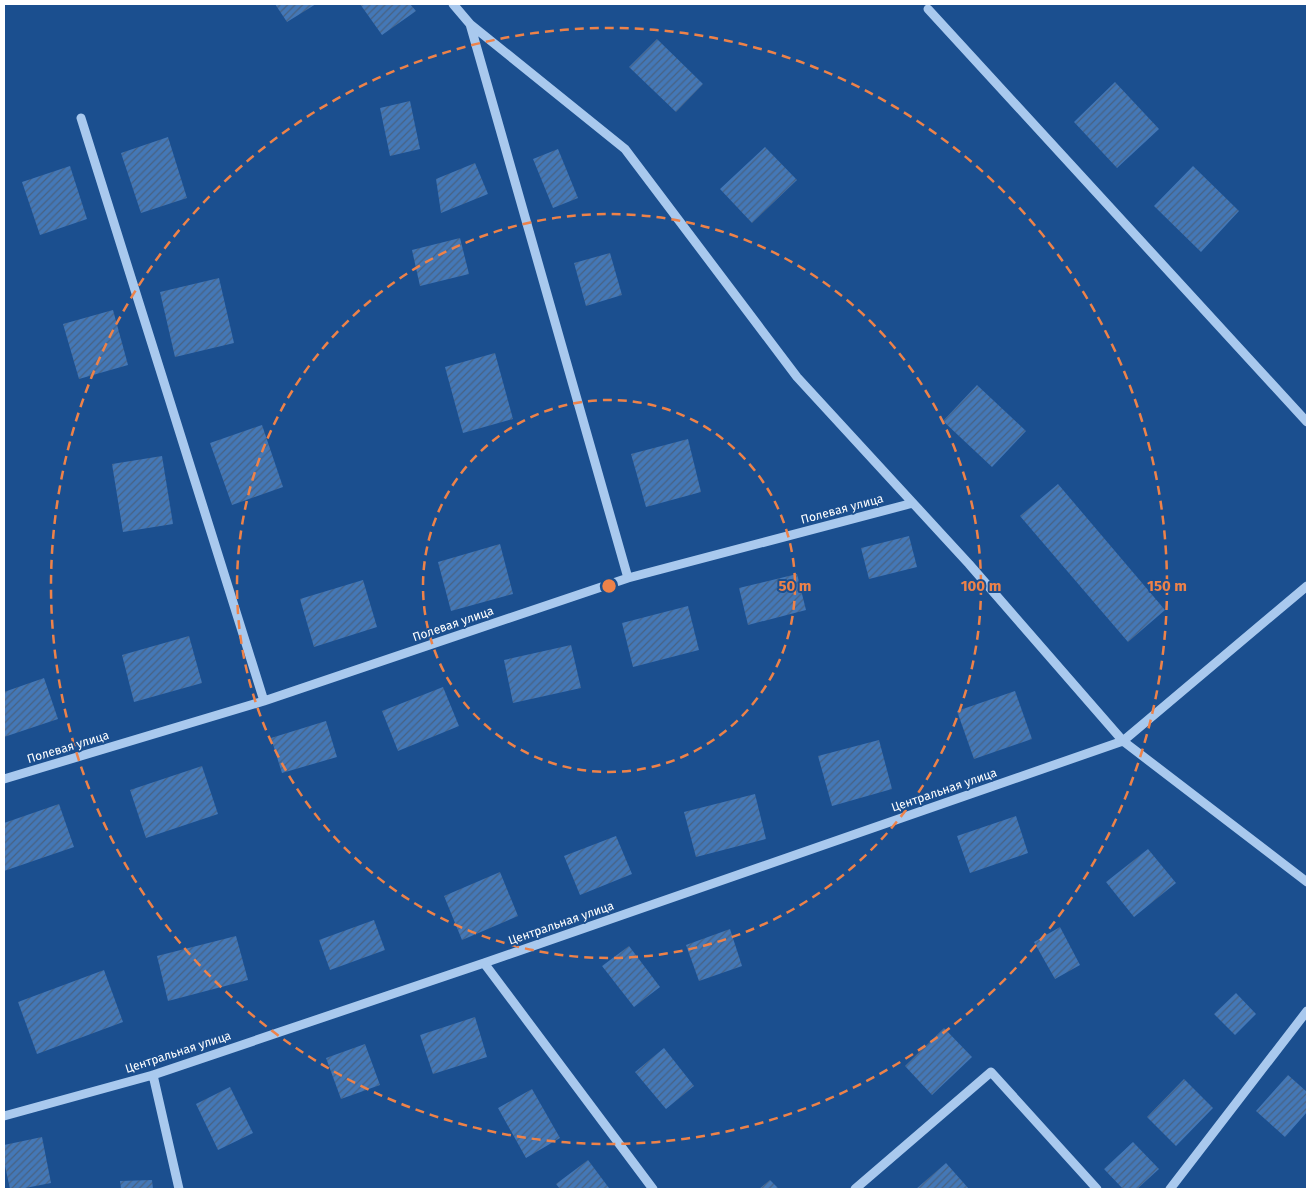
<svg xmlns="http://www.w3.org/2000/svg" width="1311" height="1193" font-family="'Fira Sans',sans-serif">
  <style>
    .building { fill: url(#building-hatch) }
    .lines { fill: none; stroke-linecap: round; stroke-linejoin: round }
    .minor { stroke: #a9c9ee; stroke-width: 9 }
    .ring { fill: none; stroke: #ee8249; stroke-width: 2.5; stroke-dasharray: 9 6 }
    .labels { text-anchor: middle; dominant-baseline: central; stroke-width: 4; stroke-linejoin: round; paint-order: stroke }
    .street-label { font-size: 12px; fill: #fff; stroke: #1b4f8f }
    .centre { fill: #ee8249; stroke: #1b4f8f; stroke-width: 2.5 }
    .ring-label { font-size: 15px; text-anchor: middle; font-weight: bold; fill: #ee8249; stroke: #1b4f8f; stroke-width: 4; stroke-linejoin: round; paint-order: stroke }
  </style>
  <defs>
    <pattern id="building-hatch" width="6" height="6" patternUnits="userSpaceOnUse" patternTransform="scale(1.25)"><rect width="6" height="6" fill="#4478b7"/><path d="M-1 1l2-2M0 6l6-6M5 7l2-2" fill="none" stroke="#486282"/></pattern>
  </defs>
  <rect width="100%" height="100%" fill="#1b4f8f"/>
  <path class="building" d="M275,4H316L287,22Z
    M360,4H410L416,11L382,35Z
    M657,39L703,84L676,112L629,67Z
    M1115,82L1159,129L1117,168L1074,122Z
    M410,101L420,149L390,156L380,108Z
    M168,137L187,198L141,213L121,153Z
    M765,147L797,180L752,223L720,189Z
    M558,149L578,198L553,208L533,159Z
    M475,163L488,194L441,213L436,179Z
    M70,166L87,219L40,235L22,182Z
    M1193,166L1239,211L1201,252L1154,206Z
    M460,238L469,274L420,286L412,250Z
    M610,253L622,295L586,306L574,263Z
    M219,278L234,343L175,357L160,292Z
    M113,310L128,365L79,379L63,324Z
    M495,353L513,419L463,433L445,367Z
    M977,385L1026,431L992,467L943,421Z
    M262,425L283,487L232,505L210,443Z
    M688,439L701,492L646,507L631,454Z
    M162,456L173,524L123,532L112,464Z
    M1058,484L1165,610L1128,642L1020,516Z
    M909,536L917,567L869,579L861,548Z
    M500,544L513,594L451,611L438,562Z
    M797,574L806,610L748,625L739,588Z
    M363,580L377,627L314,647L300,599Z
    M688,606L699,650L633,667L622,623Z
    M189,636L202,683L134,702L122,655Z
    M571,645L581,688L513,703L504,660Z
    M44,678L58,719L4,737V692Z
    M443,687L459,726L398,751L382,711Z
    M1015,691L1032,739L974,759L957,711Z
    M326,721L337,757L282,773L271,738Z
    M879,740L892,789L832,806L818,756Z
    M202,766L218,814L146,838L130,790Z
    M755,794L766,839L696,857L684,812Z
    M59,804L74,847L4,871V823Z
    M1016,816L1028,853L970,873L957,836Z
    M616,836L632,874L580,895L564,856Z
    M1148,849L1176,883L1134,917L1106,882Z
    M500,872L518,916L462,940L444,896Z
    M374,920L385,950L330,970L319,940Z
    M1060,927L1080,965L1055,979L1034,942Z
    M730,929L742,966L699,981L686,945Z
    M236,936L248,980L168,1001L157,956Z
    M629,946L660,987L634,1007L602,966Z
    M104,970L123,1022L37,1054L18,1002Z
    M1236,993L1256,1014L1235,1035L1214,1014Z
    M475,1017L487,1057L433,1074L420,1035Z
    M944,1028L972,1057L932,1095L905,1066Z
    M365,1044L380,1085L341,1099L326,1058Z
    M664,1048L694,1086L666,1109L635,1072Z
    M1288,1075L1307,1092V1112L1285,1137L1256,1111Z
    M1184,1079L1213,1108L1176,1146L1147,1117Z
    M230,1087L253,1133L218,1150L196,1104Z
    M532,1089L560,1138L526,1158L498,1108Z
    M42,1137L51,1183L20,1189H10L4,1161V1145Z
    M1133,1142L1159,1169L1137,1189H1123L1104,1169Z
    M588,1160L609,1188L607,1189H560L556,1184Z
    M946,1163L969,1189H916Z
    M152,1180L153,1189H121L120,1181Z
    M770,1180L779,1189H759Z"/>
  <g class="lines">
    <path class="minor" d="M453,4L470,24L625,149L797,377L969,564L1123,741L1307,882
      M928,9L1307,422
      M470,24L628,578
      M81,118L264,701
      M4,779L264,701L628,578L913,503
      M484,963L653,1189
      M153,1075L179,1189
      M4,1116L153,1075L484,963L1123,741L1307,586
      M855,1189L991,1072L1097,1189
      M1170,1189L1307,1011"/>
  </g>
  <g class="ring">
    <circle cx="609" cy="586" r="186"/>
    <circle cx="609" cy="586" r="372"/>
    <circle cx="609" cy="586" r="558"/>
  </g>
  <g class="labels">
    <g class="street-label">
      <text transform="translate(842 509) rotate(-15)">Полевая улица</text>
      <text transform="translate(453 624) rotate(-19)">Полевая улица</text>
      <text transform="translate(68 747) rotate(-17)">Полевая улица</text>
      <text transform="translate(944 790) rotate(-19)">Центральная улица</text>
      <text transform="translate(561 923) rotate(-19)">Центральная улица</text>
      <text transform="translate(178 1052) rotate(-18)">Центральная улица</text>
    </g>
  </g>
  <circle cx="609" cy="586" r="8" class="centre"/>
  <g class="ring-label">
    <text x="795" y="591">50 m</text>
    <text x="981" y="591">100 m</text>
    <text x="1167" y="591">150 m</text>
  </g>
  <rect width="1311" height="1193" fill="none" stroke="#ffffff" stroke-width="10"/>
</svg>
